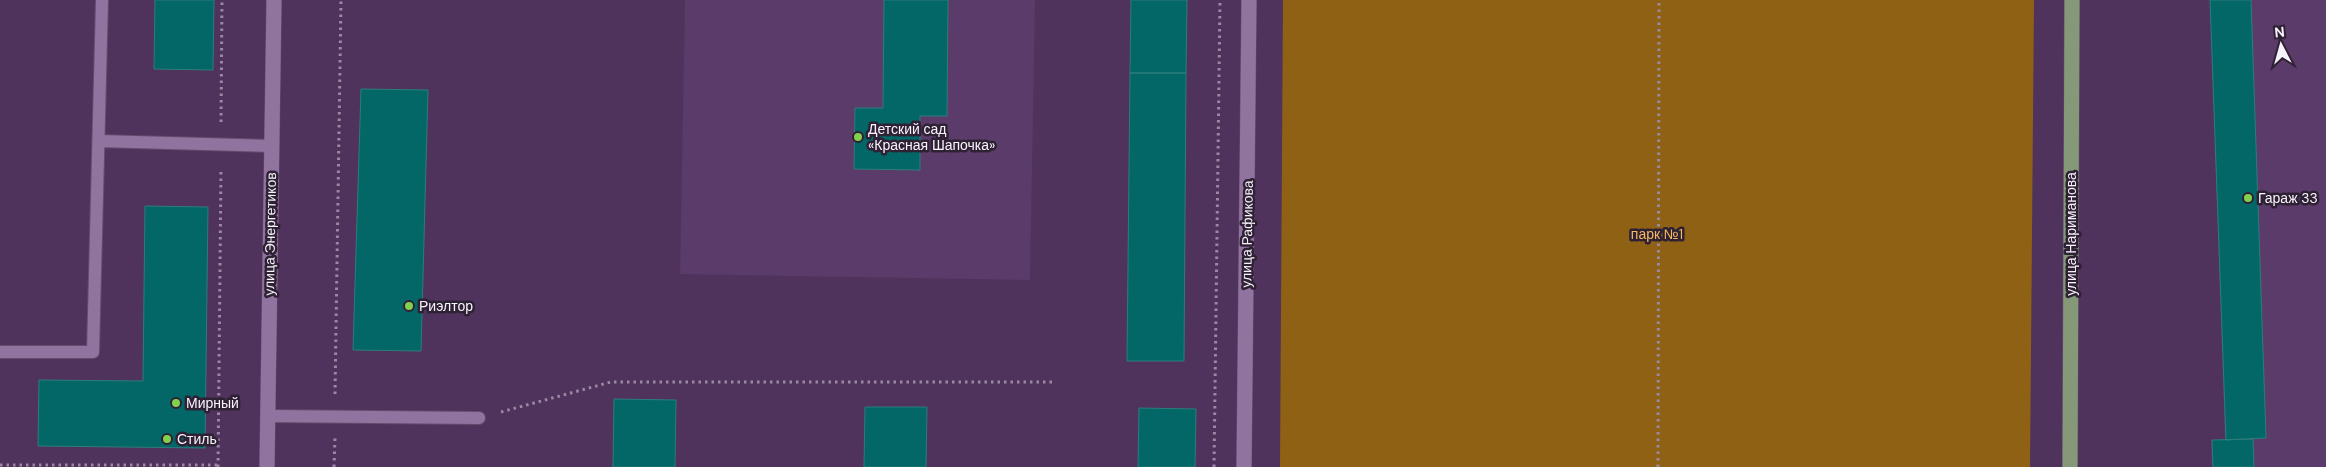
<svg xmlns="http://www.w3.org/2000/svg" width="2326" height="467" font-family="'DM Sans',sans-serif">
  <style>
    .built { fill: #5b3b69 }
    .forest { fill: #8f6114 }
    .building { fill: #046767; stroke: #2d7d7c }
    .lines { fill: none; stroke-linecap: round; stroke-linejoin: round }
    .lane-casing { stroke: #634d6d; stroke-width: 14 }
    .street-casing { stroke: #634d6d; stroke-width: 16 }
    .primary-casing { stroke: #634d6d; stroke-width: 16 }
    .path { stroke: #9b89a4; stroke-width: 3; stroke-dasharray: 2.5 4; stroke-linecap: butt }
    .lane { stroke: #9173a0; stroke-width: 12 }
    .street { stroke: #9173a0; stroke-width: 15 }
    .primary { stroke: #859878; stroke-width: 15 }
    .poi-dot { fill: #83d04e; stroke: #2e2134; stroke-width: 2 }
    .labels { text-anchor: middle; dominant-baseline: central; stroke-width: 5; stroke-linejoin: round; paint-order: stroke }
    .poi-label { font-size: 14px; fill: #f8f2fc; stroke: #2e2134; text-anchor: start }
    .street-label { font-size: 14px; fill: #f8f2fc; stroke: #2e2134 }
    .park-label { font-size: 14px; fill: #f6b85e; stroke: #2e2134 }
  </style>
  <rect width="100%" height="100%" fill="#4f335c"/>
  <path class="built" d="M685,0H1035L1030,280L680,274Z
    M2210,0H2326V467H2212L2211,440L2225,439Z"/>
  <path class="forest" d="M1283,0H2034L2030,467H1280Z"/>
  <path class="building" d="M155,0H214L213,70L154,69Z
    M884,0H948L947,116H920V170L854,169L855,108H883Z
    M1131,0H1187L1186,73H1130Z
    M2210,0H2251L2266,438L2226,440Z
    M1130,73H1186L1184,361H1127Z
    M361,89L428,90L421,351L353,350Z
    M145,206L208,207L205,448L38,446L39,380L143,381Z
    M614,399L676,400L675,467H613Z
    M865,407H927L926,467H864Z
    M1139,408L1196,409L1195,467H1138Z
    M2253,439L2254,467H2213L2212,440Z"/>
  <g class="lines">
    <g class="lane-casing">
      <path id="lane" d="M99,141L272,146
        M0,352H93L102,0
        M267,416L479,418"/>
    </g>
    <g class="street-casing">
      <path id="street" d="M267,467L274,0
        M1244,467L1249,0"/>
    </g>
    <g class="primary-casing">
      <path id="primary" d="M2070,467L2072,0"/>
    </g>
    <path class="path" d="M221,122L222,0
      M335,394L341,0
      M501,412L611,382H1056
      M0,465H219
      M218,467L221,168
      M334,467L335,438
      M1214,467L1220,0
      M1658,467L1659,0"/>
    <use href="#lane" class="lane"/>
    <use href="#street" class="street"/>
    <use href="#primary" class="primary"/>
  </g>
  <g class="poi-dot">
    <circle cx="858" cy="137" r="5"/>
    <circle cx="2248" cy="198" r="5"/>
    <circle cx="409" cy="306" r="5"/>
    <circle cx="176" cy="403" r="5"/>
    <circle cx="167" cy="439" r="5"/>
  </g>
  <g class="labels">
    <g class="poi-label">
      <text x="868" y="129">Детский сад<tspan x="868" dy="16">«Красная Шапочка»</tspan></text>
      <text x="2258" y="198">Гараж 33</text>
      <text x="419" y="306">Риэлтор</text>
      <text x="186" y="403">Мирный</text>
      <text x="177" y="439">Стиль</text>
    </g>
    <g class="street-label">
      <text transform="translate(270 234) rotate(-89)">улица Энергетиков</text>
      <text transform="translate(1247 234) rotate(-89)">улица Рафикова</text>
      <text transform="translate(2071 234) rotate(-90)">улица Нариманова</text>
    </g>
    <g class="park-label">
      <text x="1657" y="234">парк №1</text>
    </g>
  </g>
  <g transform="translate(2281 45) rotate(354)" stroke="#2e2134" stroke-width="4" paint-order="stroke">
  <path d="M0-4L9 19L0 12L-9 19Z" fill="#f8f2fc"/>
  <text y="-8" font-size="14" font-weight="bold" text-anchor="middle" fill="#f8f2fc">N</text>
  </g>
</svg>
